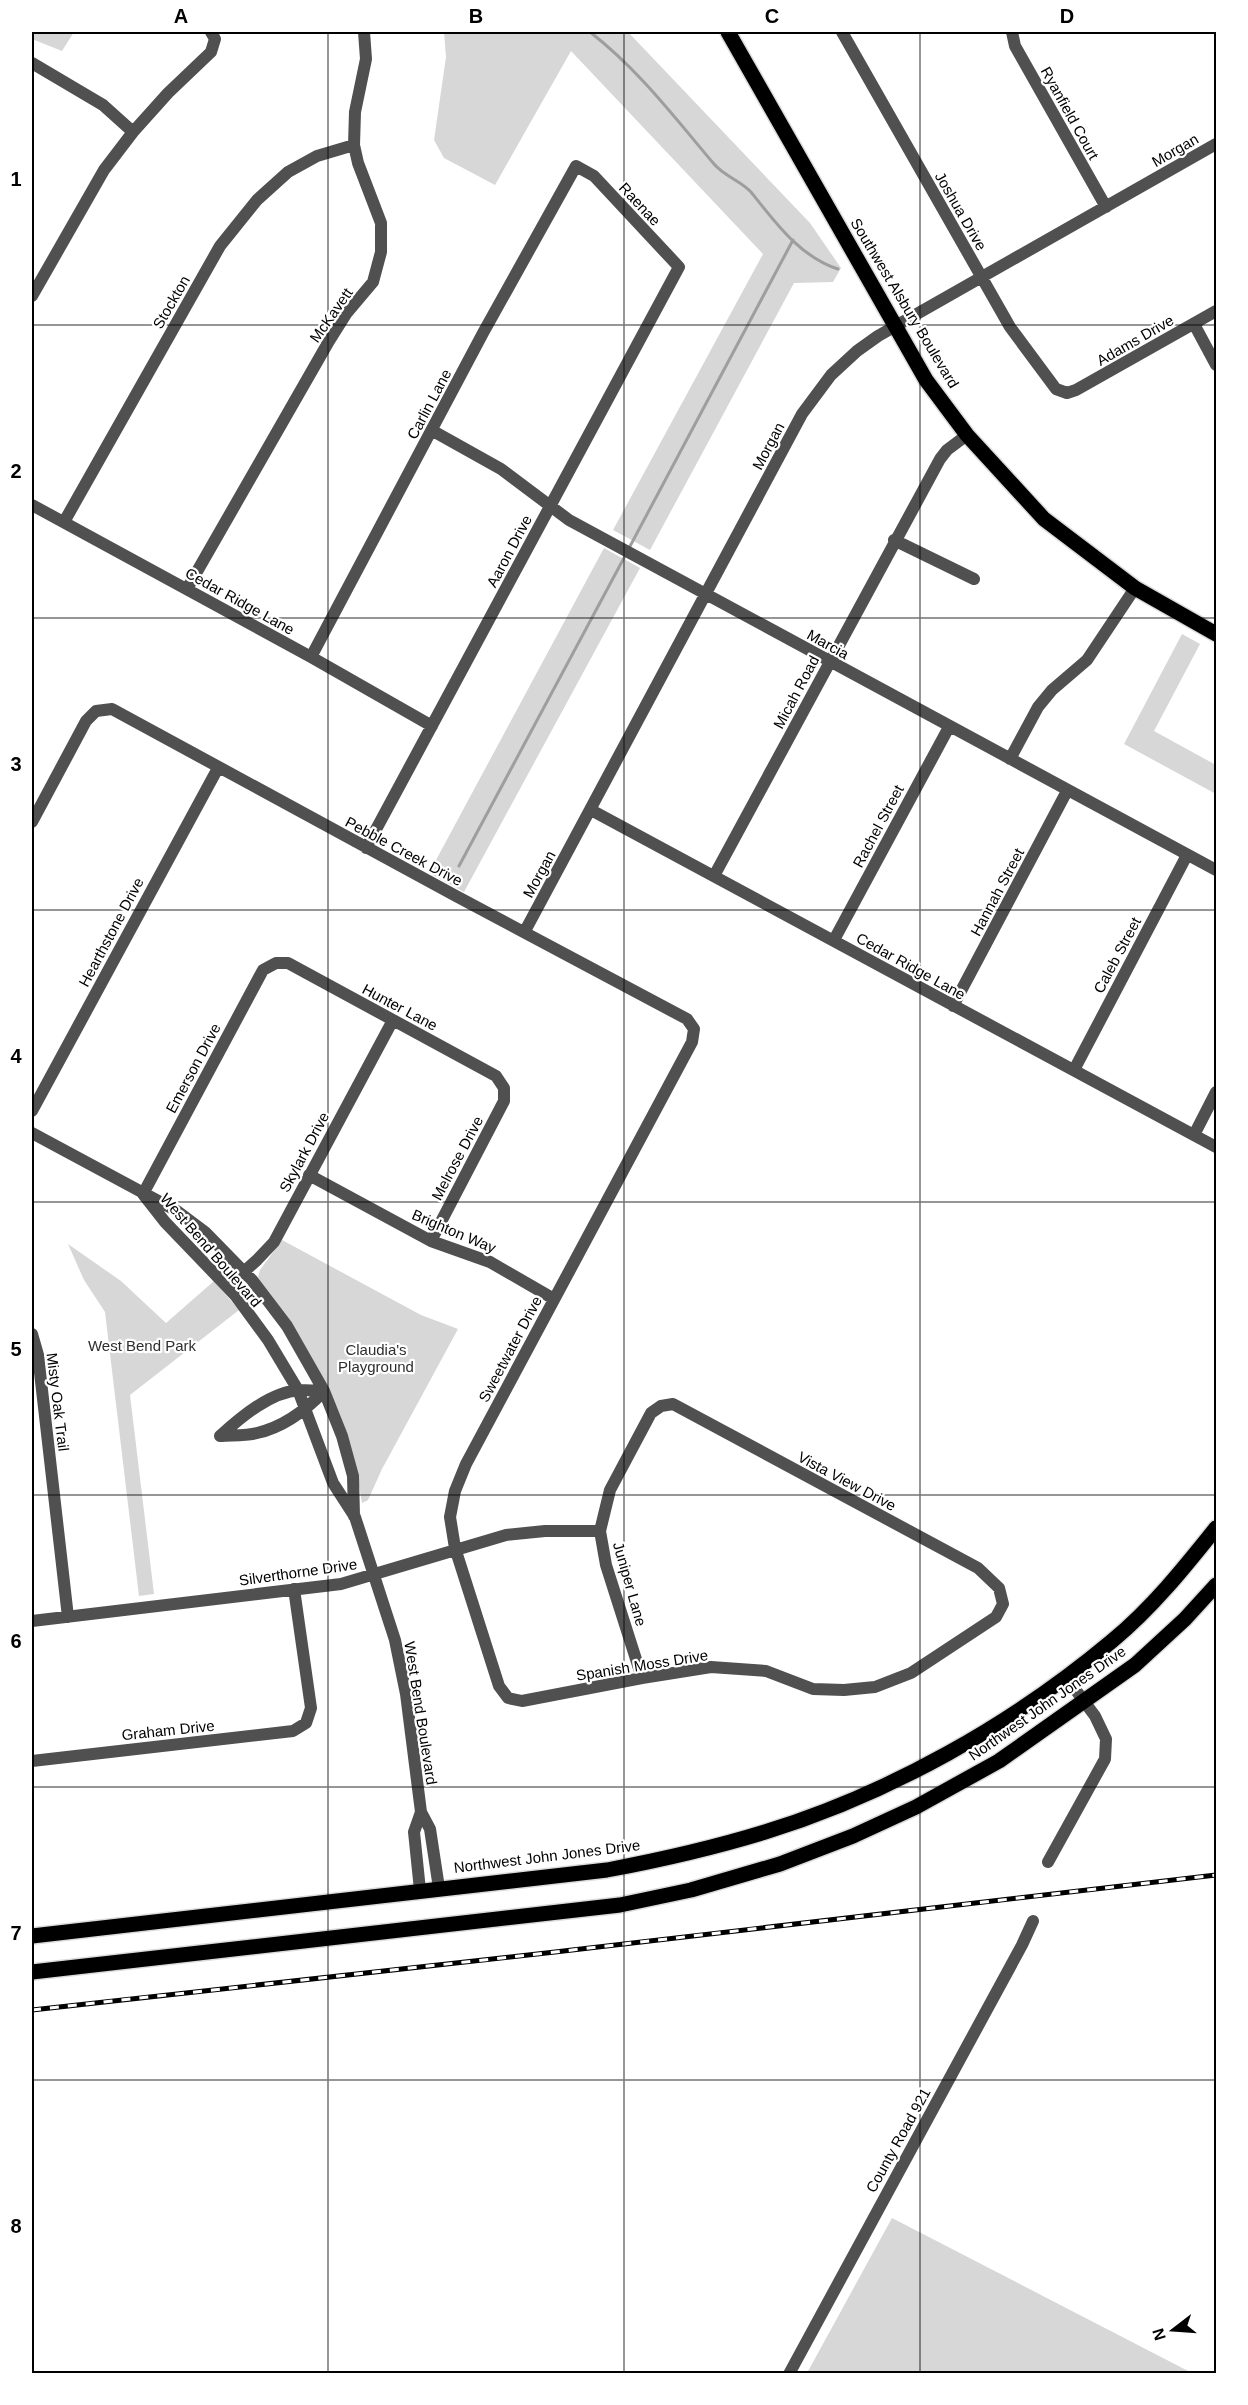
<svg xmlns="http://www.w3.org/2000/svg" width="1248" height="2405" font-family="Helvetica,sans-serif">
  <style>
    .green { fill: #d7d7d7 }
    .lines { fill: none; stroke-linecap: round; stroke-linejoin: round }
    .stream { stroke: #9e9e9e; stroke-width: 3 }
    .major-casing { stroke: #dbdbdb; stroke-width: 18 }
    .minor { stroke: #505050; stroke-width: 12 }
    .major { stroke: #000; stroke-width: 15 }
    .rail-casing { stroke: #000; stroke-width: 5 }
    .rail { stroke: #fff; stroke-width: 3; stroke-dasharray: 9; stroke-linecap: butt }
    .grid { fill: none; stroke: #000; stroke-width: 1.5; stroke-opacity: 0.55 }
    .labels { text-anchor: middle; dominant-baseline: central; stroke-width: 4.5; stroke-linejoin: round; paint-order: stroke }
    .street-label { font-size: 15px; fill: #000; stroke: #fff }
    .park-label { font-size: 15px; fill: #2e2e2e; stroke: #fff }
    .neatline { fill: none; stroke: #000; stroke-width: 2 }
    .grid-label { font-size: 20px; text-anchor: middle; font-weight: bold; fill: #000 }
  </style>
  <rect width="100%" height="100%" fill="#fff"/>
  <path class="green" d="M32,32H74L62,51L32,39Z
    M444,32H628L810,223L841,268L833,282L794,283L650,550L613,530L763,254L571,51L495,185L444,158L434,140L446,57Z
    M604,548L640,568L464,892L429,873Z
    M1182,634L1200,644L1154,731L1216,765V794L1124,744Z
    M282,1240L421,1315L458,1329L382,1469L368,1500L362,1503L356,1467L258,1277L260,1270Z
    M68,1244L121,1281L166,1323L214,1281L239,1310L130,1395L154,1594L139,1596L105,1312L84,1280Z
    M892,2218L1192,2373H807Z"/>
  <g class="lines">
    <path class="stream" d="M590,32C639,70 675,118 714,164C724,176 741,181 751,192C775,222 800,257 838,269
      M628,550L793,240
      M459,866L625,556"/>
    <g class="major-casing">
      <path id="major" d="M728,32L926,380L967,435L1044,519L1135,588L1216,634
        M32,1936L607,1870C660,1860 713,1848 765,1832C889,1794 1013,1724 1112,1641C1152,1608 1184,1568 1216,1528
        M32,1972L620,1905L691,1890L780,1864L853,1836L916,1807L999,1761L1135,1665L1185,1619L1216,1585"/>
    </g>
    <path class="minor" d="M842,32L1010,327L1056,389L1067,393L1076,390L1216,311
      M1012,32L1015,46L1106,207
      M32,63L103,105L133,132
      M32,296L104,170L133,132L168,93L211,52L215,39L211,32
      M1194,324L1216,365
      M433,431L501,469L569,520L1216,870
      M32,505L311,657L432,726
      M64,522L220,246L257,200L288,172L317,156L354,145
      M894,540L974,579
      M187,589L329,341L346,314L373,282L381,252V223L358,163L354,145L355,112L366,59L364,32
      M311,657L483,333L576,166L594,176L679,267L366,848
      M1010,759L1038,707L1052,690L1087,660L1135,588
      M591,810L1216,1147
      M32,822L86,721L96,711L112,709L456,896L687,1019L694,1029L692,1042L466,1464L455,1491L450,1517L455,1548L499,1686L508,1698L522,1701L642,1678L711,1667L766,1671L813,1689L844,1690L875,1687L911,1673L996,1617L1003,1604L999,1588L978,1568L673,1404L661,1406L651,1413L610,1490L600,1531L606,1565L642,1678
      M714,876L940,459L947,450L967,435
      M525,931L802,414L831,375L857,351L878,336L1216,144
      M834,940L949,727
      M953,1006L1067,791
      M1074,1070L1187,855
      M32,1111L218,768
      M32,1133L177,1211L205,1232L252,1280L287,1326L324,1391L342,1436L353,1476L354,1516
      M1194,1135L1216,1092
      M309,1175L431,1241L490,1262L554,1299
      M143,1194L165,1222L235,1295L268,1340L298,1390L333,1483L355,1517L395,1640L406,1694L421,1812L430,1829L439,1888
      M143,1194L263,970L276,963H288L496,1076L504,1088V1101L431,1241
      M228,1286L257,1260L274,1242L393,1020
      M32,1334L38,1355L68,1617
      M220,1436C241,1417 270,1392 300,1390C308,1390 316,1391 324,1391
      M220,1436C232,1435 246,1436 257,1433C284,1427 305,1411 324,1391
      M32,1621L341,1584L506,1535L545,1531H600
      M32,1761L293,1731L306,1723L311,1708L294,1589
      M1048,1862L1105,1759L1106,1739L1095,1716L1066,1677
      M420,1890L414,1832L421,1812
      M789,2374L1022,1945L1033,1921"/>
    <use href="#major" class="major"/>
    <g class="rail-casing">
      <path id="rail" d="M32,2010L555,1952L1216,1875"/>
    </g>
    <use href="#rail" class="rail"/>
  </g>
  <path class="grid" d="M328,32V2374M624,32V2374M920,32V2374M32,325H1216M32,618H1216M32,910H1216M32,1202H1216M32,1495H1216M32,1787H1216M32,2080H1216"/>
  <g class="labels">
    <g class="street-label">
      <text transform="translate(1070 113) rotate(61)">Ryanfield Court</text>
      <text transform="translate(1175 150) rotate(-30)">Morgan</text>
      <text transform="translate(640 204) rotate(47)">Raenae</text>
      <text transform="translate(961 211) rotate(60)">Joshua Drive</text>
      <text transform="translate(171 302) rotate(-60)">Stockton</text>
      <text transform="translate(905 303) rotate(59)">Southwest Alsbury Boulevard</text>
      <text transform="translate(331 315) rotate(-55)">McKavett</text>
      <text transform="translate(1135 340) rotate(-30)">Adams Drive</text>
      <text transform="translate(429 404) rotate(-62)">Carlin Lane</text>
      <text transform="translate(768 446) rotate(-62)">Morgan</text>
      <text transform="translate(509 551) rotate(-62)">Aaron Drive</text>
      <text transform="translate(240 601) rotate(29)">Cedar Ridge Lane</text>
      <text transform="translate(828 644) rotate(29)">Marcia</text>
      <text transform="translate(796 692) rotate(-62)">Micah Road</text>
      <text transform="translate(878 826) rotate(-62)">Rachel Street</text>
      <text transform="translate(404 851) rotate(28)">Pebble Creek Drive</text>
      <text transform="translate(539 874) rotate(-61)">Morgan</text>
      <text transform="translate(997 892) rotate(-62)">Hannah Street</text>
      <text transform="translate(111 932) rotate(-62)">Hearthstone Drive</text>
      <text transform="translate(1117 955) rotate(-62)">Caleb Street</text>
      <text transform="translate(911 966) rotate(29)">Cedar Ridge Lane</text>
      <text transform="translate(400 1007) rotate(28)">Hunter Lane</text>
      <text transform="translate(193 1068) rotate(-62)">Emerson Drive</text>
      <text transform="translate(304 1152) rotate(-62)">Skylark Drive</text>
      <text transform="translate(457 1158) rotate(-62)">Melrose Drive</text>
      <text transform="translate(454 1231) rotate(23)">Brighton Way</text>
      <text transform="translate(211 1250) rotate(49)">West Bend Boulevard</text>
      <text transform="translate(510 1349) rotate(-62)">Sweetwater Drive</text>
      <text transform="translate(58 1402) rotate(83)">Misty Oak Trail</text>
      <text transform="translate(847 1481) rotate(28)">Vista View Drive</text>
      <text transform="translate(298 1572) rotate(-8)">Silverthorne Drive</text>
      <text transform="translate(630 1584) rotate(74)">Juniper Lane</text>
      <text transform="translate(642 1665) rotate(-9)">Spanish Moss Drive</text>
      <text transform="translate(1047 1703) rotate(-35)">Northwest John Jones Drive</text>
      <text transform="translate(421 1713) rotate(81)">West Bend Boulevard</text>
      <text transform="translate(168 1730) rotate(-6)">Graham Drive</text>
      <text transform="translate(547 1856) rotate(-7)">Northwest John Jones Drive</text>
      <text transform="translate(898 2140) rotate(-61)">County Road 921</text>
    </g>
    <g class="park-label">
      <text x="142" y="1345">West Bend Park</text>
      <text x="376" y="1349">Claudia's<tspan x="376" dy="17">Playground</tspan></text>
    </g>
  </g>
  <rect width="1248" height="2405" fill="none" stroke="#ffffff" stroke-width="66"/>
  <g transform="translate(1173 2330) rotate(253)" stroke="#ffffff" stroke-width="4.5" paint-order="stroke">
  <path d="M0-4.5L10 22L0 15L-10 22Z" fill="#000000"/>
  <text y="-9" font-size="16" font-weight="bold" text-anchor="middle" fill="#000000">N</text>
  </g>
  <rect x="33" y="33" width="1182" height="2339" class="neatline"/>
  <g class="grid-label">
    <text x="181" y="23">A</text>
    <text x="476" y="23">B</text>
    <text x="772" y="23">C</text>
    <text x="1067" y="23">D</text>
    <text x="16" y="186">1</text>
    <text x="16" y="478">2</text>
    <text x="16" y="771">3</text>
    <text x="16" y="1063">4</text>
    <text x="16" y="1356">5</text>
    <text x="16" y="1648">6</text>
    <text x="16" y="1940">7</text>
    <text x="16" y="2233">8</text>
  </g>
</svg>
